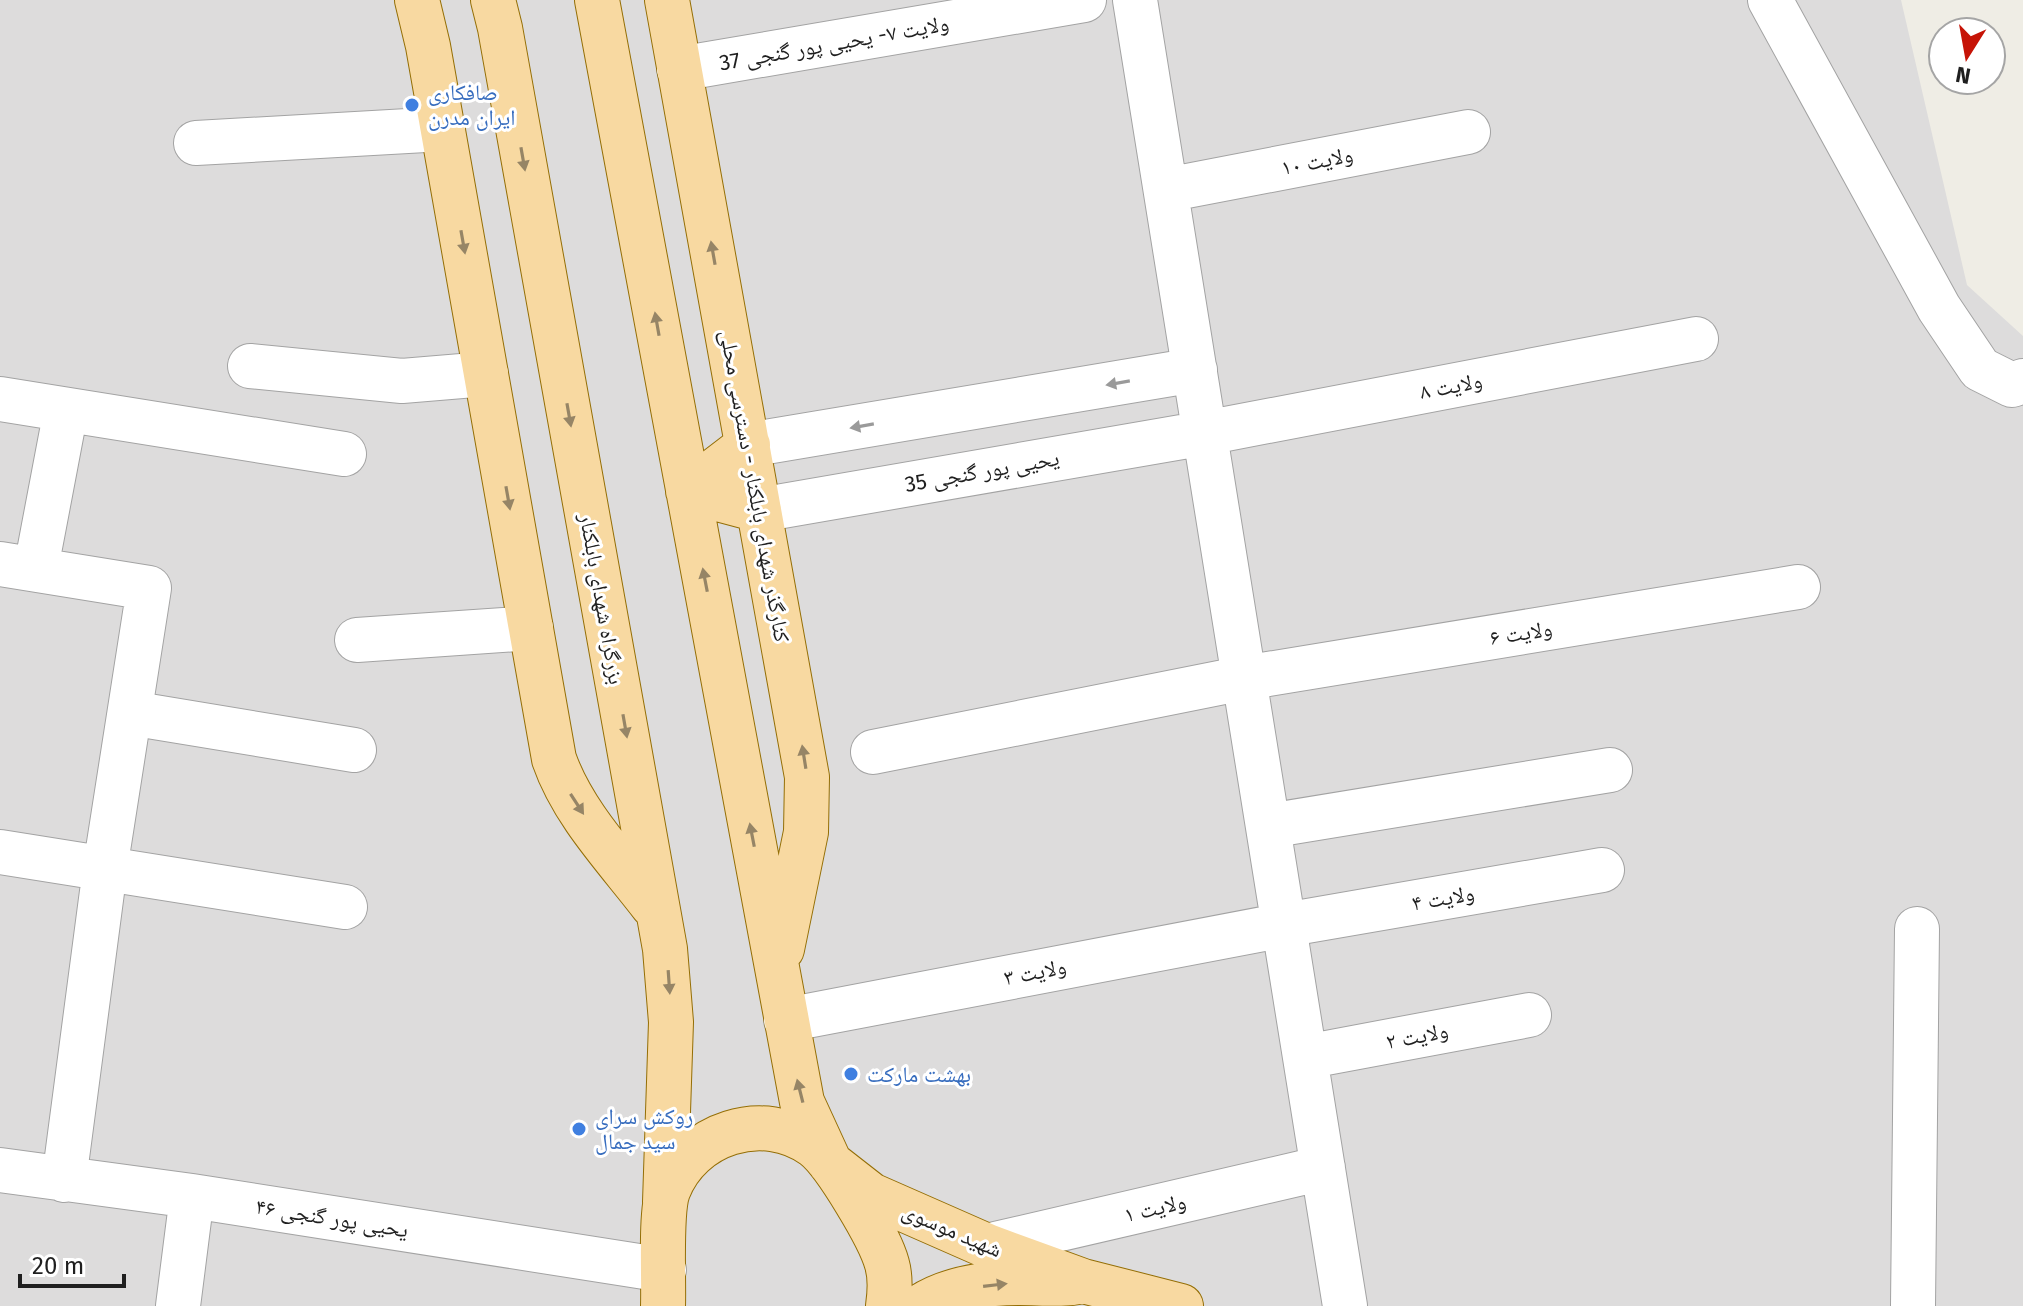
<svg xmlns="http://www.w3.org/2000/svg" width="2023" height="1306" font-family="'Fira Sans','Noto Naskh Arabic',sans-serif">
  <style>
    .residential { fill: #dddcdc }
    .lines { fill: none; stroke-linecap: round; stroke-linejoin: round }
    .minor-casing { stroke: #a3a3a3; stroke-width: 46 }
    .major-casing { stroke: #946e05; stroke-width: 46 }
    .minor { stroke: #fff; stroke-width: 44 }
    .major { stroke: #f8d9a1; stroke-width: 44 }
    .oneway { fill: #968566 }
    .oneway2 { fill: #9a9a9a }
    .shop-dot { fill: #3f7fe0; stroke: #fff; stroke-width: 3 }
    .labels { text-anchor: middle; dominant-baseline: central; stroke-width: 6; stroke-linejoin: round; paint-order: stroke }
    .street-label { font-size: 22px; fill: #1f1f1f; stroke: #fff }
    .shop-label { font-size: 22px; fill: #366cbe; stroke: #fff; text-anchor: start }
  </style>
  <rect width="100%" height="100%" fill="#efede5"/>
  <path class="residential" d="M0,0H1901L1967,285L2023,336V1306H0Z"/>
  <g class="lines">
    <g class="minor-casing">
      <path id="minor" d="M1135,0L1345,1306
        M1770,0L1939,308L1980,369L2012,385L2023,381
        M679,69L1084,0
        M196,143L443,129
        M1166,190L1468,132
        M250,366L402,381L486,374
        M0,399L344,454
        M748,445L1195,370
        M759,510L1205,433L1696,339
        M0,564L149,588L105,869L64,1180
        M36,568L66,410
        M357,640L531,628
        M130,713L354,750
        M873,752L1244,678L1798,587
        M1268,826L1610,770
        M0,852L345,907
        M786,1020L1284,925L1602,870
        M1305,1057L1529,1015
        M0,1170L192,1196L664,1270
        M987,1246L1323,1168
        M178,1306L192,1196
        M1913,1306L1917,929"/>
    </g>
    <g class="major-casing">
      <path id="major" d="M417,0L428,46L554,759C573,814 618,860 653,906
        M493,0L500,28L665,949L671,1022L665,1202
        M597,0L802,1102L830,1163L871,1195L987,1246L1083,1281C1062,1286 1042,1283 1020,1283C986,1283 949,1288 921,1306
        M667,0L807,777L806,832L782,949
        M748,445L688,491L759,510
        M1083,1281L1181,1306
        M663,1306C664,1279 660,1213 668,1191C690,1133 763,1109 814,1146C835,1162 880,1238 887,1264C891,1278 890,1292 888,1306"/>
    </g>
    <use href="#minor" class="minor"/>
    <use href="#major" class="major"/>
  </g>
  <defs><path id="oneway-solid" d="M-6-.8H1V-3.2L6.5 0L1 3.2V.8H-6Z" transform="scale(2)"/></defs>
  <g class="oneway">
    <use href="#oneway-solid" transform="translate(523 159) rotate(80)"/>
    <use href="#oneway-solid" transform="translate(463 242) rotate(80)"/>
    <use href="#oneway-solid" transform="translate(713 253) rotate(-100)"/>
    <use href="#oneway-solid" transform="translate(657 324) rotate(-100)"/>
    <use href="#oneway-solid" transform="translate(569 415) rotate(80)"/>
    <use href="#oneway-solid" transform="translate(508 498) rotate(80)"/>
    <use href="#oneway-solid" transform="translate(705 580) rotate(-101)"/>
    <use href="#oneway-solid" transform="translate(625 726) rotate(80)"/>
    <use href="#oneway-solid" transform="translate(804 757) rotate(-99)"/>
    <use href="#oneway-solid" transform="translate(577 804) rotate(57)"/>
    <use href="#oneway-solid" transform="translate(752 835) rotate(-101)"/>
    <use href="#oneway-solid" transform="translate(669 982) rotate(86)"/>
    <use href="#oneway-solid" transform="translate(800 1091) rotate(-104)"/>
    <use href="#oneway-solid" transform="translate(995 1285) rotate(-7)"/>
  </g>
  <g class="oneway2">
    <use href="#oneway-solid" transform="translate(1118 383) rotate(170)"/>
    <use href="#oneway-solid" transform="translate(862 426) rotate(170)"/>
  </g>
  <g class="shop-dot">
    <circle cx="412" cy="105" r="8"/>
    <circle cx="851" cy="1074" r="8"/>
    <circle cx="579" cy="1129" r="8"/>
  </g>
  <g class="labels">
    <g class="street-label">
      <text transform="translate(834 43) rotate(-10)">ولایت ۷- یحیی پور گنجی 37</text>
      <text transform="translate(1317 161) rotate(-11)">ولایت ۱۰</text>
      <text transform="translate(1451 386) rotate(-11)">ولایت ۸</text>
      <text transform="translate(982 471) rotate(-10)">یحیی پور گنجی 35</text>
      <text transform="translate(755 486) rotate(80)">کنارگذر شهدای بابلکنار - دسترسی محلی</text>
      <text transform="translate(602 599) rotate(80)">بزرگراه شهدای بابلکنار</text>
      <text transform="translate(1521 633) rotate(-9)">ولایت ۶</text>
      <text transform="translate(1443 898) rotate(-10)">ولایت ۴</text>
      <text transform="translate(1035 972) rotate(-11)">ولایت ۳</text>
      <text transform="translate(1417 1036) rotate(-11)">ولایت ۲</text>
      <text transform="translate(1155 1208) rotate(-13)">ولایت ۱</text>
      <text transform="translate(332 1218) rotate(9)">یحیی پور گنجی ۴۶</text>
      <text transform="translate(952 1230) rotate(23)">شهید موسوی</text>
    </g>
    <g class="shop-label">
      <text x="428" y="92">صافکاری<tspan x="428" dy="25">ایران مدرن</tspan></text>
      <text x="867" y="1074">بهشت مارکت</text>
      <text x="595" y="1116">روکش سرای<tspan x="595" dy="25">سید جمال</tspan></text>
    </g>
  </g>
  <g transform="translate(1967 56) rotate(191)"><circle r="38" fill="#ffffff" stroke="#a5a5a5" stroke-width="2"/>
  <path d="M0-6L14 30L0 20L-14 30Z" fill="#c61407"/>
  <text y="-12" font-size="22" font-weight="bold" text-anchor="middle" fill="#1f1f1f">N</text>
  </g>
  <path d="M20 1274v12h104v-12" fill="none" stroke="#1f1f1f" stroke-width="4"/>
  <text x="32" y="1274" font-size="24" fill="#1f1f1f" stroke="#ffffff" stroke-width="6" paint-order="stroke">20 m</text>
</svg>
